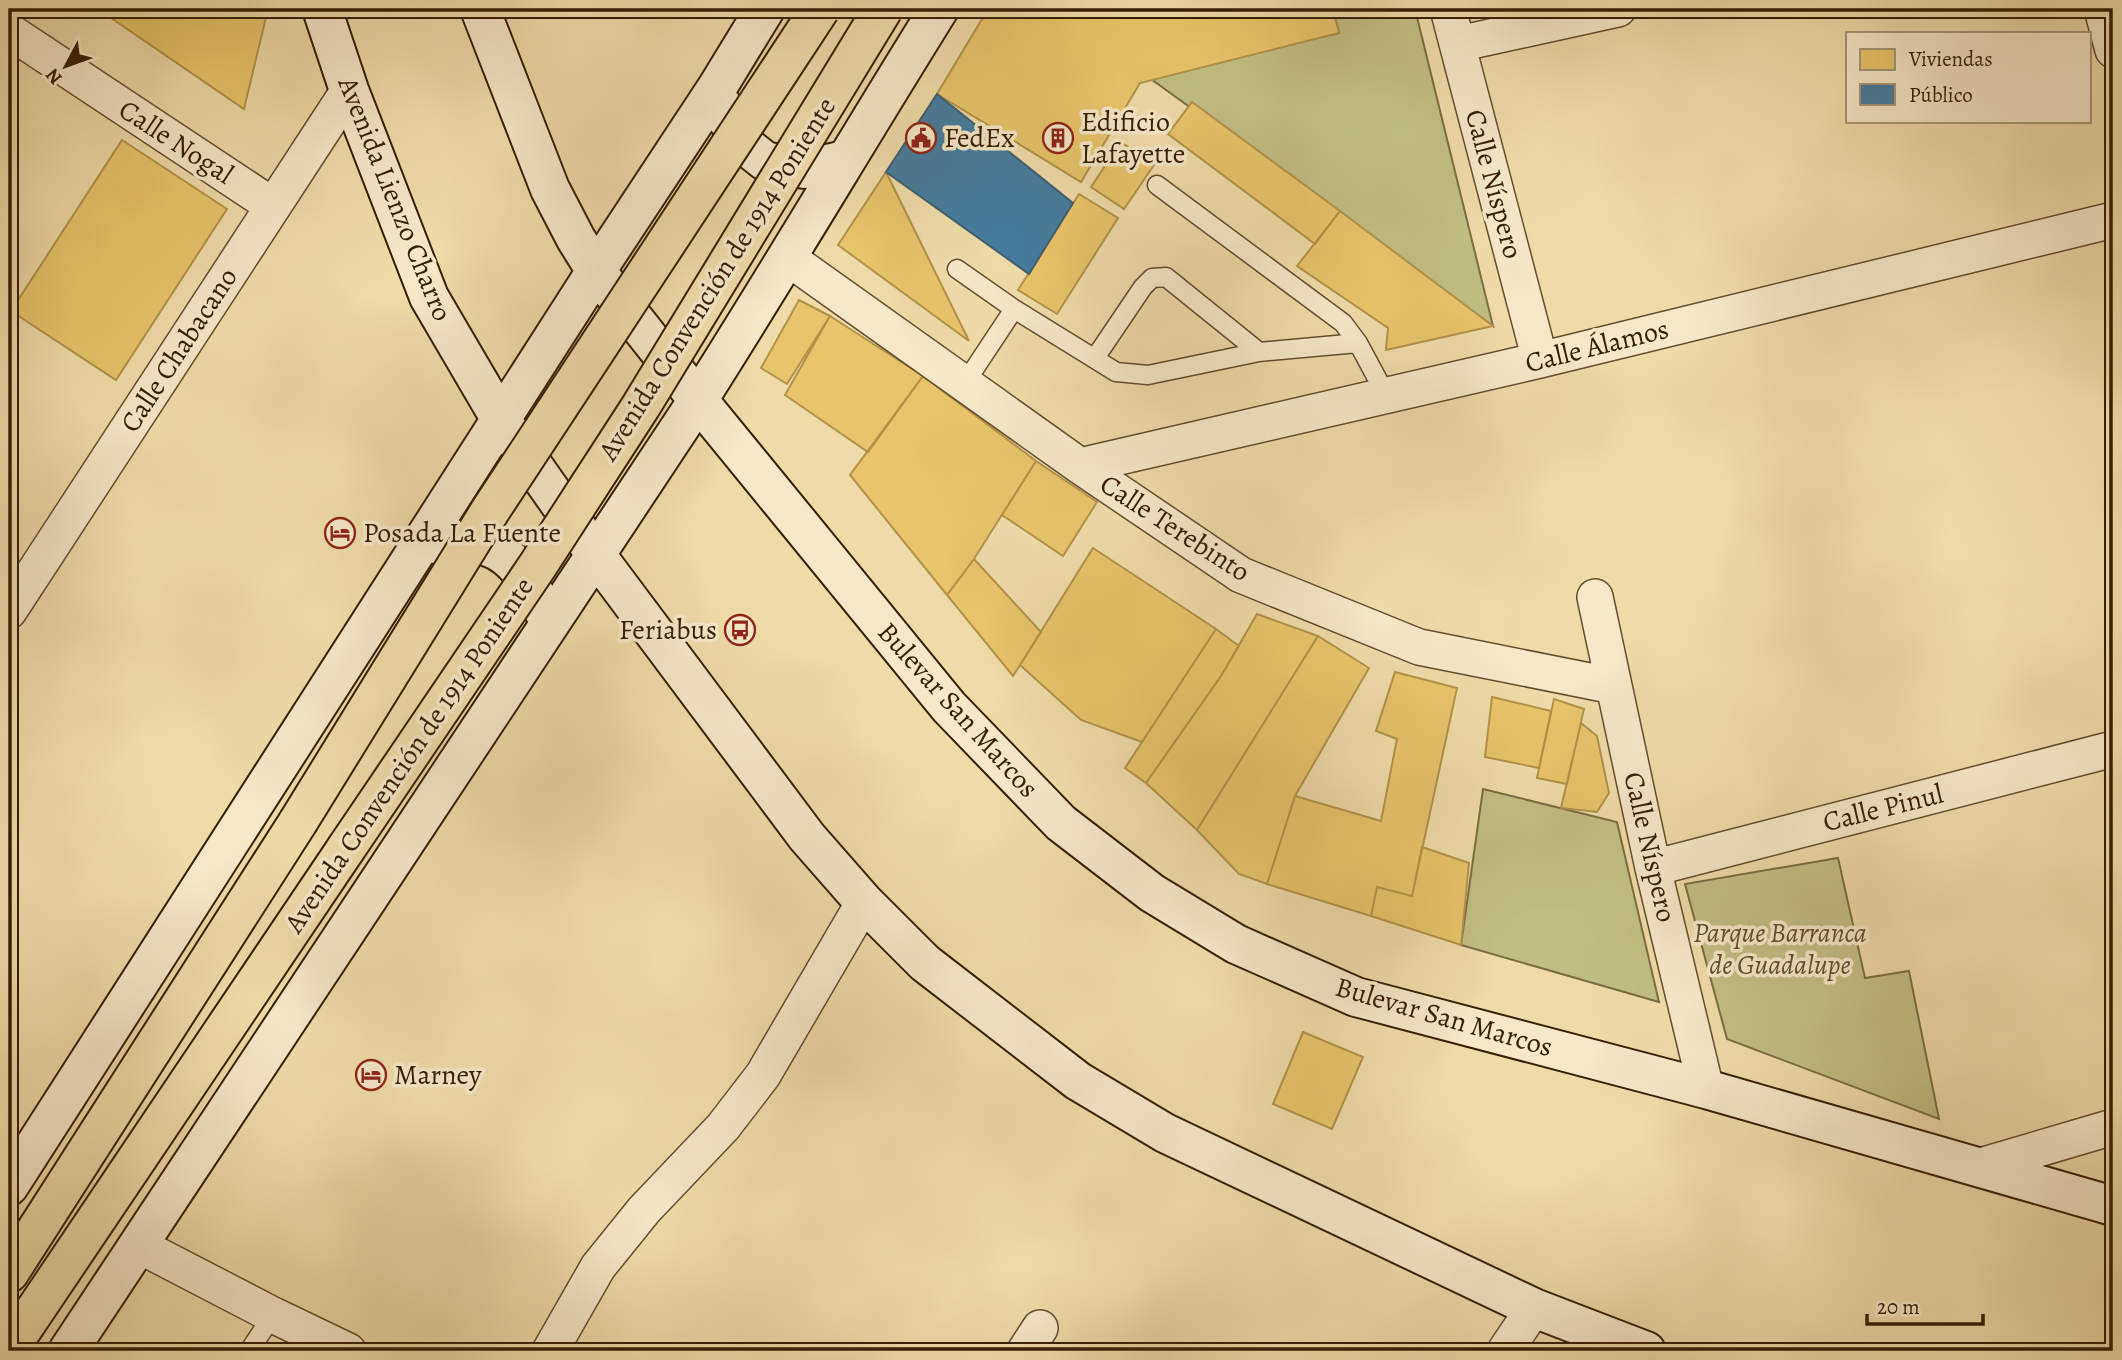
<svg xmlns="http://www.w3.org/2000/svg" width="2122" height="1360" font-family="Alegreya,serif">
  <style>
    .green { fill: #c0be83; stroke: #7a6e44; stroke-width: 2 }
    .homes { fill: #e9c46a; stroke: #b3924b; stroke-width: 2 }
    .public { fill: #457b9d; stroke: #405f6f; stroke-width: 2 }
    .lines { fill: none; stroke-linecap: round; stroke-linejoin: round }
    .lane-casing { stroke: #634d2d; stroke-width: 21 }
    .street-casing { stroke: #634d2d; stroke-width: 38 }
    .secondary-casing { stroke: #351e04; stroke-width: 42 }
    .primary-casing { stroke: #351e04; stroke-width: 42 }
    .lane { stroke: #f4e8c6; stroke-width: 18 }
    .street { stroke: #f4e8c6; stroke-width: 35 }
    .secondary { stroke: #f4e8c6; stroke-width: 38 }
    .primary { stroke: #eedba8; stroke-width: 38 }
    .primary-bridge-casing { stroke: #351e04; stroke-width: 42; stroke-linecap: butt }
    .primary-bridge { stroke: #eedba8; stroke-width: 38 }
    .labels { text-anchor: middle; dominant-baseline: central; stroke-width: 7; stroke-linejoin: round; paint-order: stroke }
    .poi-label { font-size: 28px; fill: #351e04; stroke: #f4e8c6; text-anchor: start }
    .street-label { font-size: 28px; fill: #351e04; stroke: #f4e8c6 }
    .park-label { font-size: 28px; font-style: italic; fill: #5f4e2a; stroke: #f4e8c6 }
  </style>
  <rect width="100%" height="100%" fill="#eedba8"/>
  <filter id="stains"><feTurbulence type="fractalNoise" baseFrequency=".00286" numOctaves="4"/><feColorMatrix values="0 0 0 0 .2 0 0 0 0 .09 0 0 0 0 .02 0 0 0 .5 -.17"/></filter>
  <radialGradient id="worn" r=".72"><stop offset=".6" stop-color="#630" stop-opacity="0"/><stop offset="1" stop-color="#630" stop-opacity=".3"/></radialGradient>
  <path class="green" d="M1333,9H1415L1493,326L1144,74L1339,33Z
    M1483,789L1617,822L1659,1002L1461,945Z
    M1838,858L1865,978L1909,971L1939,1119L1727,1039L1685,884Z"/>
  <path class="homes" d="M98,9H268L244,109Z
    M988,9H1333L1339,33L1140,83L1081,182L937,94Z
    M1192,102L1340,211L1315,244L1168,134Z
    M122,140L227,209L116,380L11,311Z
    M1121,142L1154,165L1124,209L1091,187Z
    M886,172L969,341L838,245Z
    M1079,194L1118,218L1057,314L1018,290Z
    M1340,211L1493,326L1386,350L1388,328L1297,266Z
    M799,300L830,316L787,384L761,368Z
    M830,316L923,376L868,452L785,395Z
    M923,376L1036,461L974,559L947,595L850,475Z
    M1036,461L1097,502L1063,556L1002,515Z
    M1093,548L1216,629L1142,742L1081,720L1020,665Z
    M974,559L1041,632L1013,676L947,595Z
    M1257,614L1318,636L1197,830L1146,783L1221,676Z
    M1216,629L1239,646L1221,676L1146,783L1125,768Z
    M1318,636L1369,668L1295,796L1267,884L1239,874L1197,830Z
    M1395,672L1457,688L1412,896L1377,887L1371,916L1267,884L1295,796L1381,821L1397,739L1376,731Z
    M1492,697L1551,711L1539,768L1485,757Z
    M1554,699L1584,709L1567,784L1537,778Z
    M1581,723L1597,736L1609,793L1597,812L1561,808Z
    M1422,847L1469,863L1461,945L1371,916L1377,887L1412,896Z
    M1303,1032L1363,1057L1332,1129L1273,1104Z"/>
  <path class="public" d="M937,94L1073,203L1029,274L886,172Z"/>
  <g class="lines">
    <g class="lane-casing">
      <path id="lane" d="M1157,185L1343,323L1358,343L1386,395
        M957,269L1014,309L1116,372L1148,375L1259,352L1358,343
        M1095,358L1143,287L1152,278L1166,277L1259,352
        M965,383L1014,309
        M249,1351L273,1315"/>
    </g>
    <g class="street-casing">
      <path id="street" d="M1448,9L1540,360
        M2102,9L2113,50
        M9,31L273,206
        M1458,44L1618,9
        M788,258L1080,466L1241,575L1419,647L1614,686
        M1080,466L1540,360L2113,220
        M1595,597L1653,868L1706,1089
        M9,611L349,90
        M1653,868L2113,749
        M1977,1167L2113,1127
        M138,1245L273,1315L348,1351
        M550,1351L598,1267L644,1210L723,1127L763,1075L864,902
        M1025,1351L1040,1328
        M1505,1351L1534,1308"/>
    </g>
    <g class="secondary-casing">
      <path id="secondary" d="M322,9L349,90L429,297L501,420L596,555L807,837L864,902L925,963L1078,1081L1165,1133L1534,1308L1646,1351
        M480,9L550,189L576,239L596,271L698,400L949,707L1061,823L1152,893L1236,944L1356,997L1706,1089L2113,1206
        M722,105L726,118L746,146L765,161L804,169L845,160
        M439,545C451,544 462,543 473,544C510,546 529,580 543,610
        M9,1186L596,271L718,86L765,9
        M68,1351L698,400C780,271 858,139 939,9"/>
    </g>
    <g class="primary-casing">
      <path id="primary" d="M9,1273L298,822
        M9,1349L345,850"/>
    </g>
    <use href="#lane" class="lane"/>
    <use href="#street" class="street"/>
    <use href="#secondary" class="secondary"/>
    <use href="#primary" class="primary"/>
    <g class="primary-bridge-casing">
      <path id="primary-bridge" d="M298,822L490,511L820,9
        M345,850L538,565L641,406L883,9"/>
    </g>
    <use href="#primary-bridge" class="primary-bridge"/>
  </g>
  <defs>
    <g id="civic-ring" transform="scale(1.575)"><circle r="9.5" fill="#f4e8c6" stroke="#8f2418" stroke-width="1.5"/><path d="M-.6-6.5H3V-4.5H.6V-3L4-1V1h2V6H-6V1h2V-1L-.6-3ZM-1.2 2.5V6h2.4V2.5Z" fill="#8f2418"/></g>
    <g id="building-ring" transform="scale(1.575)"><circle r="9.5" fill="#f4e8c6" stroke="#8f2418" stroke-width="1.5"/><path d="M-4-6H4V6H1V3H-1V6H-4ZM-2.5-4.3h1.7v1.8h-1.7ZM.8-4.3h1.7v1.8H.8ZM-2.5-1h1.7V.8h-1.7ZM.8-1h1.7V.8H.8Z" fill="#8f2418"/></g>
    <g id="hotel-ring" transform="scale(1.575)"><circle r="9.5" fill="#f4e8c6" stroke="#8f2418" stroke-width="1.5"/><path d="M-6-4.5h1.5V1H6V5H4.5V3h-9V5H-6ZM-4 0a1.8 1.8 0 1 1 3.6 0ZM.5 0V-2.5h3Q6-2.5 6 0Z" fill="#8f2418"/></g>
    <g id="bus-ring" transform="scale(1.575)"><circle r="9.5" fill="#f4e8c6" stroke="#8f2418" stroke-width="1.5"/><path d="M-5-6H5V4H4V6H2V4H-2V6H-4V4H-5ZM-3.5-4V0h7V-4ZM-3.5 1.2v1.5H-2V1.2ZM2 1.2v1.5H3.5V1.2Z" fill="#8f2418"/></g>
  </defs>
  <g fill-rule="evenodd">
    <use href="#civic-ring" x="921" y="138"/>
    <use href="#building-ring" x="1058" y="138"/>
    <use href="#hotel-ring" x="340" y="533"/>
    <use href="#bus-ring" x="740" y="630"/>
    <use href="#hotel-ring" x="371" y="1075"/>
  </g>
  <g class="labels">
    <g class="poi-label">
      <text x="1081" y="122">Edificio<tspan x="1081" dy="32">Lafayette</tspan></text>
      <text x="944" y="138">FedEx</text>
      <text x="363" y="533">Posada La Fuente</text>
      <text x="717" y="630" text-anchor="end">Feriabus</text>
      <text x="394" y="1075">Marney</text>
    </g>
    <g class="street-label">
      <text transform="translate(176 142) rotate(33)">Calle Nogal</text>
      <text transform="translate(1494 184) rotate(75)">Calle Níspero</text>
      <text transform="translate(395 199) rotate(68)">Avenida Lienzo Charro</text>
      <text transform="translate(717 279) rotate(-58)">Avenida Convención de 1914 Poniente</text>
      <text transform="translate(1597 346) rotate(-14)">Calle Álamos</text>
      <text transform="translate(179 350) rotate(-57)">Calle Chabacano</text>
      <text transform="translate(1175 528) rotate(33)">Calle Terebinto</text>
      <text transform="translate(958 710) rotate(48)">Bulevar San Marcos</text>
      <text transform="translate(409 755) rotate(-56)">Avenida Convención de 1914 Poniente</text>
      <text transform="translate(1883 808) rotate(-14)">Calle Pinul</text>
      <text transform="translate(1650 847) rotate(77)">Calle Níspero</text>
      <text transform="translate(1444 1017) rotate(16)">Bulevar San Marcos</text>
    </g>
    <g class="park-label">
      <text x="1780" y="933">Parque Barranca<tspan x="1780" dy="32">de Guadalupe</tspan></text>
    </g>
  </g>
  <rect width="2122" height="1360" fill="none" stroke="#eedba8" stroke-width="35"/>
  <rect x="10" y="10" width="2101" height="1339" fill="none" stroke="#351e04" stroke-width="3.5"/>
  <rect x="18" y="18" width="2087" height="1325" fill="none" stroke="#351e04" stroke-width="2"/>
  <rect x="1846" y="32" width="245" height="91" fill="#f4e8c6" stroke="#a89778" stroke-width="2"/>
  <rect x="1860" y="49" width="35" height="21" fill="#e9c46a" stroke="#a89778" stroke-width="2"/>
  <text x="1909" y="66" font-size="21" fill="#351e04">Viviendas</text>
  <rect x="1860" y="84" width="35" height="21" fill="#457b9d" stroke="#a89778" stroke-width="2"/>
  <text x="1909" y="102" font-size="21" fill="#351e04">Público</text>
  <g transform="translate(66 66) rotate(229)" stroke="#f4e8c6" stroke-width="5" paint-order="stroke">
  <path d="M0-5L12 26L0 18L-12 26Z" fill="#351e04"/>
  <text y="-10" font-size="19" font-weight="bold" text-anchor="middle" fill="#351e04">N</text>
  </g>
  <path d="M1867 1314v10h116v-10" fill="none" stroke="#351e04" stroke-width="3.5"/>
  <text x="1877" y="1314" font-size="21" fill="#351e04" stroke="#f4e8c6" stroke-width="5" paint-order="stroke">20 m</text>
  <rect width="100%" height="100%" filter="url(#stains)"/>
  <rect width="100%" height="100%" fill="url(#worn)"/>
</svg>
